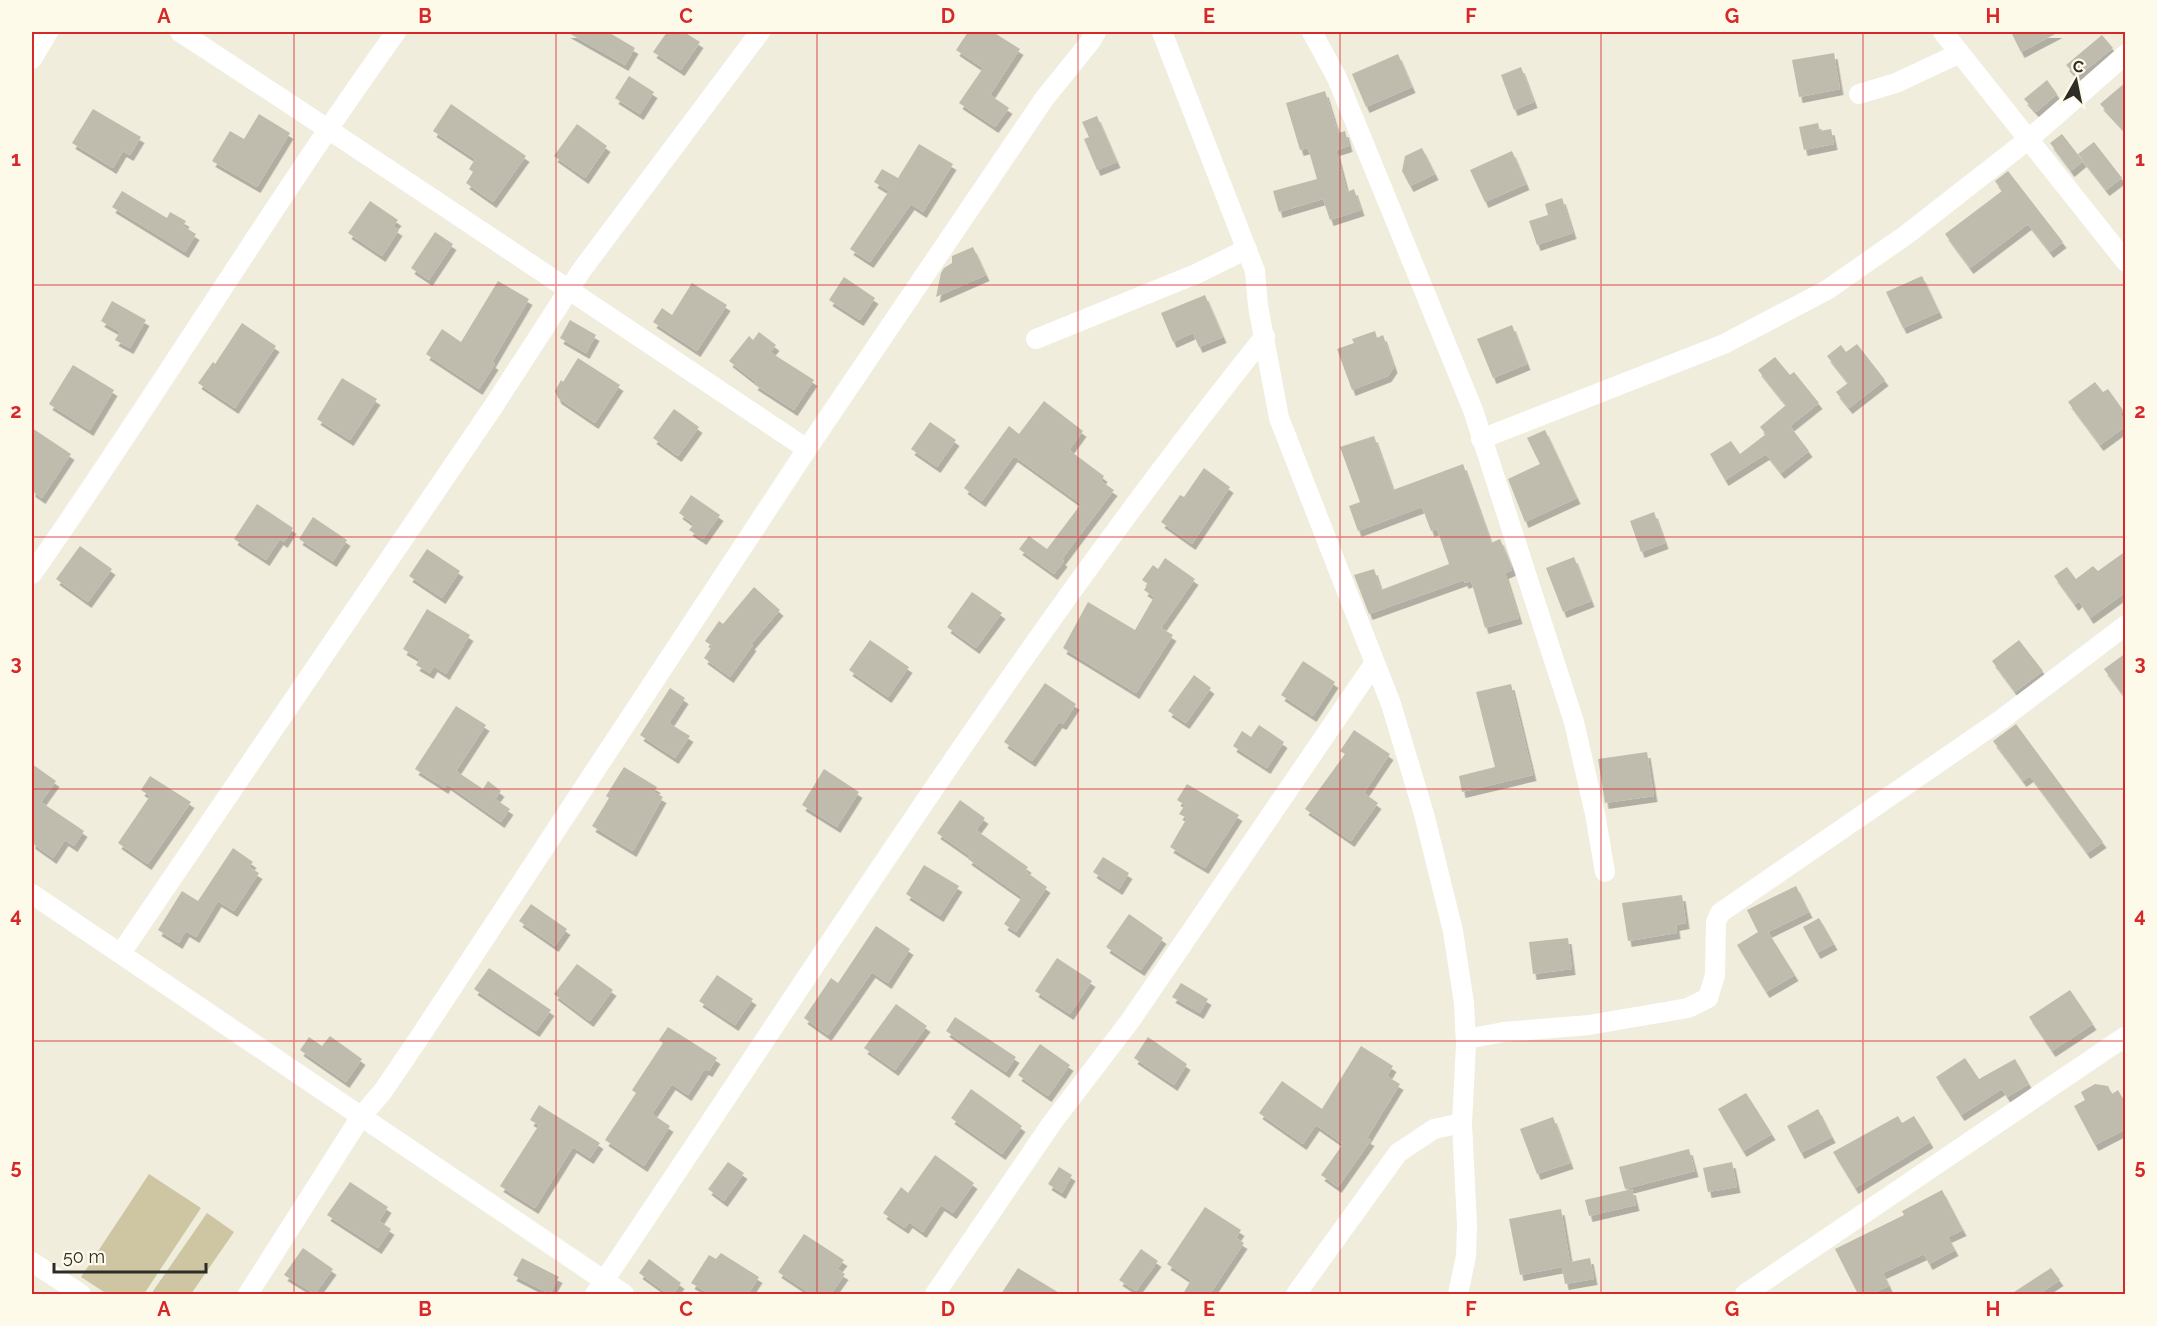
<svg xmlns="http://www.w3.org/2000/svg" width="2157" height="1326" font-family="Raleway,sans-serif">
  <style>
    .green { fill: #cec6a3 }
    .building { fill: #bfbcad; filter: url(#shadow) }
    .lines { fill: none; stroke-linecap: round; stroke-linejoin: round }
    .street { stroke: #fff; stroke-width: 20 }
    .grid { fill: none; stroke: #d62828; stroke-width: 1.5; stroke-opacity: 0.55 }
    .neatline { fill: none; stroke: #d62828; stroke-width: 2 }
    .grid-label { font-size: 20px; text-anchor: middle; font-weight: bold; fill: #d62828 }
  </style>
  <defs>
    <filter id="shadow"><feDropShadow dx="3.5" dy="6" stdDeviation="0" flood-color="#0004"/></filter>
  </defs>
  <rect width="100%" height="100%" fill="#f0eddd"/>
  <path class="green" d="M149,1174L201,1208L144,1294H107L81,1277Z
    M207,1213L234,1232L191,1294H151Z"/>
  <path class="building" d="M567,32H608L635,48L625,65Z
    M667,32H684L700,42L681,70L653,52Z
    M968,32H993L1020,49L990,95L1009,108L995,127L959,103L983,68L956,50Z
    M2011,32H2059L2021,52Z
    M2102,35L2113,48L2077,77L2066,65Z
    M1834,53L1840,89L1799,97L1792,60Z
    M1398,54L1412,87L1366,107L1352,74Z
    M1521,67L1534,102L1514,110L1501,75Z
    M629,76L654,92L640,114L615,98Z
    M2047,80L2057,94L2036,112L2024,99Z
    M2126,82V132L2100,104Z
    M1325,91L1338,133L1345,131L1349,146L1336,150L1347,192L1354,189L1361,210L1330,220L1323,199L1279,212L1273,191L1317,179L1308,148L1300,150L1286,103Z
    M451,104L526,156L493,202L466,183L473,172L469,169L475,159L433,131Z
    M93,109L141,137L130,155L123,151L113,168L72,143Z
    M259,114L290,133L257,187L212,161L230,131L244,139Z
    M1097,116L1117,162L1097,170L1084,139L1089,137L1082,122Z
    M1818,123L1820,131L1831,129L1834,144L1804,150L1799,127Z
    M577,124L607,146L585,178L554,156Z
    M2062,134L2083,161L2071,171L2050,143Z
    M2094,142L2122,178L2106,190L2078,154Z
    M919,144L953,164L923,212L911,204L870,262L850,249L889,191L874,182L882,169L898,178Z
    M1422,148L1435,174L1410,186L1402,171L1405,156Z
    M1512,151L1526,184L1485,202L1470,170Z
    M2008,171L2063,242L2050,252L2028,224L1970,268L1945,234L2002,191L1995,181Z
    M122,191L167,218L170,212L186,221L183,226L196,234L185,252L112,207Z
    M1562,198L1573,233L1537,245L1529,221L1548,215L1545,204Z
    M370,201L398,220L393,226L399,230L382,256L348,233Z
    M435,232L453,244L429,280L411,268Z
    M973,247L986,275L936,297L941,273L944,268L952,263V256Z
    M1922,276L1939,312L1903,328L1886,292Z
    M844,277L875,298L860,320L829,300Z
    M498,281L529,299L492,362L495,364L479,389L426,354L442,329L461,342Z
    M692,283L727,305L697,351L653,322L662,308L672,315Z
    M1205,295L1223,337L1199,347L1193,333L1173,342L1161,313Z
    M112,301L146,320L130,348L115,340L120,332L101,321Z
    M570,320L596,335L586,353L560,338Z
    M242,323L276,346L235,408L198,383L213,362L215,364Z
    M1512,325L1527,364L1493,378L1477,339Z
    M1375,331L1377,338L1383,335L1394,367L1388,376L1352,390L1337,349L1354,343L1352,339Z
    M759,332L776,345L770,352L814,380L794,410L754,384L756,382L729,361L749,336L753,340Z
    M1857,344L1885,380L1849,408L1836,392L1848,383L1827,356L1841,345L1846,352Z
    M1775,357L1790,375L1794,372L1819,403L1790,426L1809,451L1781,473L1766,454L1725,480L1710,454L1731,441L1740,454L1766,434L1760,427L1786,405L1758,370Z
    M578,358L620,385L595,423L558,398L555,391L561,380L563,382Z
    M73,365L114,390L90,430L49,404Z
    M342,378L377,399L350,440L317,419Z
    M2095,382L2103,392L2108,389L2123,410L2120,415L2126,423V426L2100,445L2068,402Z
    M1044,401L1083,431L1069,450L1104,476L1101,481L1114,490L1062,559L1064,561L1054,574L1019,549L1029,536L1047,549L1081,504L1014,456L982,501L964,488L1009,426L1019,434Z
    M674,409L699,427L678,456L653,438Z
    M930,422L956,440L937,467L911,449Z
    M32,428L71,454L42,498L32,491Z
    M1545,430L1577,498L1525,522L1508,479L1540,464L1527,438Z
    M1374,436L1393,490L1463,464L1491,543L1500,539L1512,568V570L1505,573L1519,618L1485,628L1471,581L1465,583L1464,580L1369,614L1354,575L1374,569L1381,590L1449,564L1437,529L1431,531L1422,507L1358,531L1349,506L1360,502L1340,447Z
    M1204,468L1230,487L1192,544L1161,522L1180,495L1184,497Z
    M691,495L720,515L703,539L689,530L694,524L679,513Z
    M257,504L293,528L284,542L280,539L266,560L234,539Z
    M1654,512L1665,543L1641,552L1630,521Z
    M313,517L347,540L333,561L299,539Z
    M80,546L112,569L88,602L56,579Z
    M427,549L460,571L442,598L409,576Z
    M2126,551V592L2090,618L2079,601L2075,605L2054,576L2067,567L2076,579L2093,566L2098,571Z
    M1574,557L1591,601L1563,612L1546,568Z
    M1165,558L1195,579L1161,628L1173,635L1136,693L1063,648L1088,602L1135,630L1154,597L1144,590L1148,584L1142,580L1153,565L1158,569Z
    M754,587L780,610L751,644L753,645L730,677L704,658L712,646L705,641L719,621L723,624Z
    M972,592L1002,613L976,648L947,627Z
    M427,609L470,635L446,674L434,666L430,673L416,665L420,659L403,649Z
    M870,640L909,667L888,697L849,670Z
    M2019,640L2043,671L2015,692L1992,661Z
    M2126,653V699L2104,669Z
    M1303,661L1335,682L1313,716L1281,695Z
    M1194,675L1211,688L1186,723L1168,711Z
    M1045,683L1076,704L1063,724L1059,722L1032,761L1004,742Z
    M1511,684L1533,775L1462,792L1459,776L1495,767L1476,692Z
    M670,688L685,698L669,723L690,736L675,758L640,735Z
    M456,706L486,725L456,771L483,789L488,781L501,791L495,799L510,809L501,822L447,784L445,788L415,769Z
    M2016,724L2103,842L2087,853L2030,776L2023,781L1993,741Z
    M1259,725L1284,742L1267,768L1233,746L1242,731L1251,737Z
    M1354,730L1390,754L1364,793L1378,803L1351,841L1305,809L1345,754L1340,751Z
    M1647,752L1654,796L1605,803L1598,759Z
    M32,764L56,781L41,802L84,831L74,846L65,840L53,858L32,843Z
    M624,767L657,787L654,792L663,797L633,851L592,826L609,798L606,796Z
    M824,769L859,792L837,827L802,805Z
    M150,776L191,802L148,864L118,843L150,796L141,790Z
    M1187,784L1239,815L1205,868L1170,847L1187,818L1179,814L1185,805L1177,800Z
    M960,800L985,818L976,830L1028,867L1025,871L1047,887L1016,932L1004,924L1022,897L968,859L970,856L937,833Z
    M233,848L253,862L249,867L259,873L234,911L218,901L196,937L186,931L179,943L158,930L182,891L198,901Z
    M1103,857L1129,873L1119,889L1093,872Z
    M924,865L959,886L940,916L906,894Z
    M1796,886L1809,912L1768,932L1795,975L1766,992L1737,945L1758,932L1747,910Z
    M1682,895L1686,923L1676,925L1677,933L1628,941L1622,903Z
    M531,904L567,929L555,946L519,921Z
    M1129,914L1163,938L1141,970L1106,947Z
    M1819,918L1834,944L1817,953L1803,927Z
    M876,926L910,949L888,983L872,972L828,1035L804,1018L831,978L838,983Z
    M1568,938L1572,969L1533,974L1529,942Z
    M1057,958L1092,981L1070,1014L1035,991Z
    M577,964L613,990L590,1021L554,994Z
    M489,968L551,1010L536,1031L474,989Z
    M717,975L753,999L735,1025L699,1001Z
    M1181,983L1208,999L1200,1013L1172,997Z
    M2070,990L2093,1024L2052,1051L2029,1017Z
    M896,1004L927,1026L895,1070L864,1048Z
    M955,1017L1016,1057L1006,1072L946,1031Z
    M668,1027L717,1058L709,1071L705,1069L688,1095L672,1084L652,1114L670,1126L644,1166L605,1140L636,1093L632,1090L663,1043L659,1040Z
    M330,1036L362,1059L346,1082L300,1050L309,1037L322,1046Z
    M1148,1037L1187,1064L1174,1085L1134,1058Z
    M1040,1044L1070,1065L1048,1096L1018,1075Z
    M1361,1046L1393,1066L1387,1076L1400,1084L1367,1138L1371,1140L1338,1187L1321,1175L1343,1144L1316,1125L1303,1144L1259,1113L1282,1081L1322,1109Z
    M1965,1058L1979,1079L2015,1059L2029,1084L2007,1097L2002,1089L1961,1115L1936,1077Z
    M2095,1084L2108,1086L2112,1094L2118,1090L2126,1104V1129L2095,1145L2074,1106L2085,1100L2081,1092Z
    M971,1089L1022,1126L1002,1154L951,1118Z
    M1746,1093L1772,1134L1743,1151L1718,1109Z
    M539,1105L600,1143L590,1158L573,1147L535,1208L500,1186L539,1125L530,1120Z
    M1818,1109L1832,1137L1801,1153L1787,1126Z
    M1898,1116L1902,1123L1914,1116L1930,1142L1855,1188L1833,1152Z
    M1553,1117L1570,1163L1537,1174L1520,1129Z
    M1689,1149L1695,1171L1625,1189L1619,1167Z
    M935,1155L974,1183L953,1213L941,1205L923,1232L909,1222L905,1228L883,1213L901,1187L908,1193Z
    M728,1162L744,1173L724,1201L708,1189Z
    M1732,1162L1737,1187L1708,1192L1703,1168Z
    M1059,1167L1072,1175L1062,1193L1048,1184Z
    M350,1182L388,1207L379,1221L391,1229L378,1248L327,1215Z
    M1632,1189L1636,1205L1589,1216L1585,1200Z
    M1942,1190L1963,1230L1948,1237L1955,1250L1929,1264L1924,1254L1883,1273L1889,1286L1871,1294H1858L1835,1249L1904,1215L1902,1211Z
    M1205,1207L1241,1230L1236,1238L1244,1243L1210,1294H1183L1191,1280L1167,1264Z
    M1561,1209L1570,1262L1590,1258L1594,1279L1565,1284L1562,1267L1520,1275L1509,1219Z
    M804,1234L844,1260L837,1269L845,1274L831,1294H811L778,1272Z
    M303,1248L333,1269L315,1294L284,1275Z
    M1141,1249L1158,1261L1136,1291L1119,1280Z
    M721,1253L759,1277L748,1294H710L691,1283L709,1255L716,1259Z
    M522,1258L559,1277L550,1294L513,1275Z
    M649,1259L681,1283L673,1294H668L639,1273Z
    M1018,1268L1061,1294H1001Z
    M2051,1268L2060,1280L2039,1294H2011Z"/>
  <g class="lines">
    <path class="street" d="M180,32C391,169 598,310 807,449
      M1162,32L1255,271L1258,306L1279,418L1391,704L1424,814L1453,931L1464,1003L1466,1045L1462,1123L1467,1225L1466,1256L1458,1294
      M1312,32L1337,78L1473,410L1574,722L1595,814L1605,872
      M1943,32L2126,262
      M32,59L48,32
      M1859,94L1896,83L1960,53
      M1036,339L1196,274L1247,249
      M1481,439L1724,344L1827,290L1906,235L2029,139L2126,54
      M32,574C157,396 269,209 396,32
      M32,894L624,1294
      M121,953L493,407L581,271L760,32
      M1466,1039L1504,1032L1589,1025L1688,1008L1708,998L1715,975L1716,922L1720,913L2002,719L2126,625
      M32,1262L81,1294
      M248,1294L360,1118L383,1091L419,1038L807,449L1044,99L1090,42L1096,32
      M595,1294C813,972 1021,640 1265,336
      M935,1294L1052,1123L1130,1021L1374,664
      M1296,1294L1398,1153L1434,1129L1462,1123
      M1745,1294L2126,1036"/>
  </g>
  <path class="grid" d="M294,32V1294M556,32V1294M817,32V1294M1078,32V1294M1340,32V1294M1601,32V1294M1863,32V1294M32,285H2126M32,537H2126M32,789H2126M32,1041H2126"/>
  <rect width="2157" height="1326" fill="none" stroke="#fdfaea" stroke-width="66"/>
  <g transform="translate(2076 81) rotate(9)" stroke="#fdfaea" stroke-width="4.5" paint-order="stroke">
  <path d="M0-4.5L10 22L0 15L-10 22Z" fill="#2d2c26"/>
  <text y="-9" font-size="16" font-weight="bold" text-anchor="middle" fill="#2d2c26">С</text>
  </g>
  <path d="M54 1263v9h152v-9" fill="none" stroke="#2d2c26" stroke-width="3"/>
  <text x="63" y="1263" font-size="18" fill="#2d2c26" stroke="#fdfaea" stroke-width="4.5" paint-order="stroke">50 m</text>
  <rect x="33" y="33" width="2091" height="1260" class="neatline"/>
  <g class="grid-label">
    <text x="164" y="23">A</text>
    <text x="425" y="23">B</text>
    <text x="686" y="23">C</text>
    <text x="948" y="23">D</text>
    <text x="1209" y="23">E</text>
    <text x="1471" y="23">F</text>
    <text x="1732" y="23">G</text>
    <text x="1993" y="23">H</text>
    <text x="16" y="166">1</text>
    <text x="2140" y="166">1</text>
    <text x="16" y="418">2</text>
    <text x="2140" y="418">2</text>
    <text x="16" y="670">3</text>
    <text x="2140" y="670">3</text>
    <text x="16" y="922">4</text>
    <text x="2140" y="922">4</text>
    <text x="16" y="1174">5</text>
    <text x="2140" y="1174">5</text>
    <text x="164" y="1316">A</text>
    <text x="425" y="1316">B</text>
    <text x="686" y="1316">C</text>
    <text x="948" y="1316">D</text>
    <text x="1209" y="1316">E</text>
    <text x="1471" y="1316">F</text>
    <text x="1732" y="1316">G</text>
    <text x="1993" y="1316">H</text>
  </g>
</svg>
